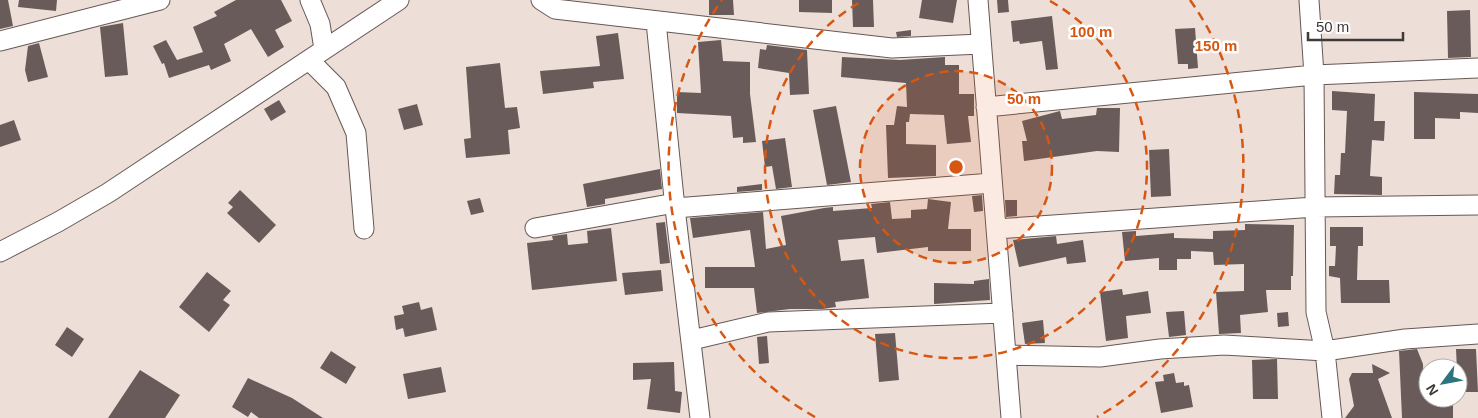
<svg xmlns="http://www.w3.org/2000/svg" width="1478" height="418" font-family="Arial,sans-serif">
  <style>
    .building { fill: #695b5a }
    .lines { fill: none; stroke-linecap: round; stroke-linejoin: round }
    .minor-casing { stroke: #665853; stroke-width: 21 }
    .minor { stroke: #fff; stroke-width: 19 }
    .ring { fill: none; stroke: #d75610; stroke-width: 2.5; stroke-dasharray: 9 6 }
    .centre { fill: #d75610; stroke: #fff; stroke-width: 2.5 }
    .ring-label { font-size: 15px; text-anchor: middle; font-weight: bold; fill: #d75610; stroke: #fff; stroke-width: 5; stroke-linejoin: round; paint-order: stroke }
  </style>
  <rect width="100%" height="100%" fill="#eeded8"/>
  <path class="building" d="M0,0H8L13,26L0,29Z
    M19,0H57L56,11L18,7Z
    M236,0H281L292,21L275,30L284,47L268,57L251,29L224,44L231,61L211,70L209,65L169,78L164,63L162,64L153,46L166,40L177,60L203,52L193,27L217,16L214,12Z
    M709,0H733L734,15H709Z
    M799,0H832V13L799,12Z
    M852,0H873L874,27H853Z
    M922,0H957L953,23L919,18Z
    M997,0H1008L1009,12L998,13Z
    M1470,10L1471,57L1448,58L1447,11Z
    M1052,16L1058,69L1046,70L1042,41L1020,44L1019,41L1013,42L1011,21Z
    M123,23L128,75L105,77L100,27Z
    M1195,28L1198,68L1188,69V64H1178L1175,29Z
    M911,30V36L897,37L896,32Z
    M618,33L624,79L593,82L594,88L543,94L540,71L600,66L596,36Z
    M721,40L723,61L750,62V94L756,142L743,143V137L733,138L731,116L677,113V92L701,93L698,42Z
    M39,43L48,77L28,82L25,70L28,46Z
    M767,45L807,50L809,94L790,95L789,73L758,68L760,49L766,50Z
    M842,57L900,60L945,57V65H959V94H974V116H968L971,142L947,144L944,115L910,114L909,122H906V144L936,145V176L888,178L886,125H894L897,106L907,107L906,83L841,77Z
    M500,63L505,108L517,107L520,128L508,130L510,154L466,158L464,139L471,138L466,67Z
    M1332,91L1375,94L1374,121H1385L1384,141L1372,140L1370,176L1382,177V195L1334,194L1335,175H1340L1341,153H1345L1347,111L1332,110Z
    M1414,92L1478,94V113L1460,112V119L1435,118V139H1414Z
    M279,100L286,112L271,121L264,109Z
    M417,104L423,125L404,130L398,109Z
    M836,106L851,182L827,185L813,110Z
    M1097,108H1120L1119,152L1097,151L1024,161L1022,141H1027L1022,121L1060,111L1062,119L1096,115Z
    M14,120L21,140L0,147V125Z
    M785,138L792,187L776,189L772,166L765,167L762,141Z
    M1169,149L1171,196L1151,197L1149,150Z
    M660,169L662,189L605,199V204L587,207L583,184Z
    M762,184V190L737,192V187Z
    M240,190L276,225L259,243L227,213L233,207L228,203Z
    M982,195L983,211L974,212L972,196Z
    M480,198L484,212L471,215L467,201Z
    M928,199L951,202L948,229H971V251H928V247L877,253L875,237L838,240L841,261L864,259L869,298L835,302L836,307L822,309H790L757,313L754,288H705V267H755L750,230L693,238L690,218L763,212L766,249L786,245L781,216L824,208L833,207V211L872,208L871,204L890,202L892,219L911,218V210L927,209Z
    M1005,200H1017V216L1006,217Z
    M665,222L670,263L660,264L656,223Z
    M1245,224L1294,225L1293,276H1291V290H1266L1268,312L1240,315L1241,333L1219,334L1216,292L1244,291V264L1214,265L1213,252L1191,251V259H1177V270H1159V258L1125,261L1122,232L1136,231V236L1174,233V238L1213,239V231L1245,230Z
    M1330,227H1363V246H1358L1357,280H1389L1390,303H1341L1340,278L1329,276V266H1335L1336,246H1330Z
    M611,228L617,281L532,290L527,243L553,240L552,236L567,234L568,245L588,243L587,231Z
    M1056,236L1057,244L1083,240L1086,262L1067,264L1066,257L1019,267L1013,240Z
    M661,270L663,291L625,295L622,273Z
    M207,272L231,291L223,300L230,305L209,332L179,307Z
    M989,279L990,300L934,304V283L974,284V281Z
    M1122,289L1123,295L1148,291L1151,313L1126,316L1128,338L1106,341L1100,292Z
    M419,302L421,310L432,307L437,330L405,337L403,328L396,330L394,316L404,314L402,306Z
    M1184,311L1186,335L1169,337L1166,312Z
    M1288,312L1289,326L1278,327L1277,313Z
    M1043,320L1045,343L1025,344L1022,323Z
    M67,327L84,339L72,357L55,345Z
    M895,333L899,380L879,382L875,334Z
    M767,336L769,363L759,364L757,337Z
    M1417,349L1423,364L1424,399H1453V418H1402L1399,351Z
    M1456,349H1476L1478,392H1458Z
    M331,351L356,367L346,384L320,368Z
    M1277,359L1278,399H1253L1252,360Z
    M674,362L675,391L682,392L680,413L647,409L651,379L633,380V363Z
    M1372,364L1390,373L1378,379L1392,418H1345L1354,406L1349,379L1352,373H1373Z
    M441,367L446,392L408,399L403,374Z
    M140,370L180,395L165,418H108Z
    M1174,373L1176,383L1184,382V386L1189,385L1193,407L1161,413L1155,382L1164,381L1163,375Z
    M248,378L292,398L323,418H259L251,412L248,417L232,407Z"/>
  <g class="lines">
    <g class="minor-casing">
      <path id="minor" d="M310,0L320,24L324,49
        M541,0L555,9L892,48L981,44
        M978,0L1011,418
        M1309,0L1314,75L1316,312L1325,351L1332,418
        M656,22L675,208L992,183
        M0,41L160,0
        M309,60L336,87L356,133L364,229
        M986,107L1314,75L1478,68
        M675,208L700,418
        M535,228L675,203
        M996,229L1315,207L1478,205
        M0,252L58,222L108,193L399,0
        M692,340L768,322L1003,313
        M1006,355L1100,357L1160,349L1224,345L1325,351L1405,339L1478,334"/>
    </g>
    <use href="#minor" class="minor"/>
  </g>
  <circle cx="956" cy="167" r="96" fill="#d75610" fill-opacity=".12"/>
  <g class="ring">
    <circle cx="956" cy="167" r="96"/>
    <path d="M1050 1A191 191 0 1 1 862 1"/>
    <path d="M815 417A287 287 0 0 1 722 0M1190 0A287 287 0 0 1 1097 417"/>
  </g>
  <circle cx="956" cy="167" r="8" class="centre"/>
  <g class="ring-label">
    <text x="1091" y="37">100 m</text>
    <text x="1216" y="51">150 m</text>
    <text x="1024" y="104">50 m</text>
  </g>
  <g transform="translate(1443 383) rotate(238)"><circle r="24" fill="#ffffff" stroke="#b2b0af"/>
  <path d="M0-4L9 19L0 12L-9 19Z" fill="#2c747f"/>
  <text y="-8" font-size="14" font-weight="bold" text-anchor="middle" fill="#3f3937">N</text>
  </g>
  <path d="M1308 32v8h95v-8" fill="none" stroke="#3f3937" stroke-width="2.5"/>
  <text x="1316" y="32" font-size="15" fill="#3f3937" stroke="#ffffff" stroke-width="4" paint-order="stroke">50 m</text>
</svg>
